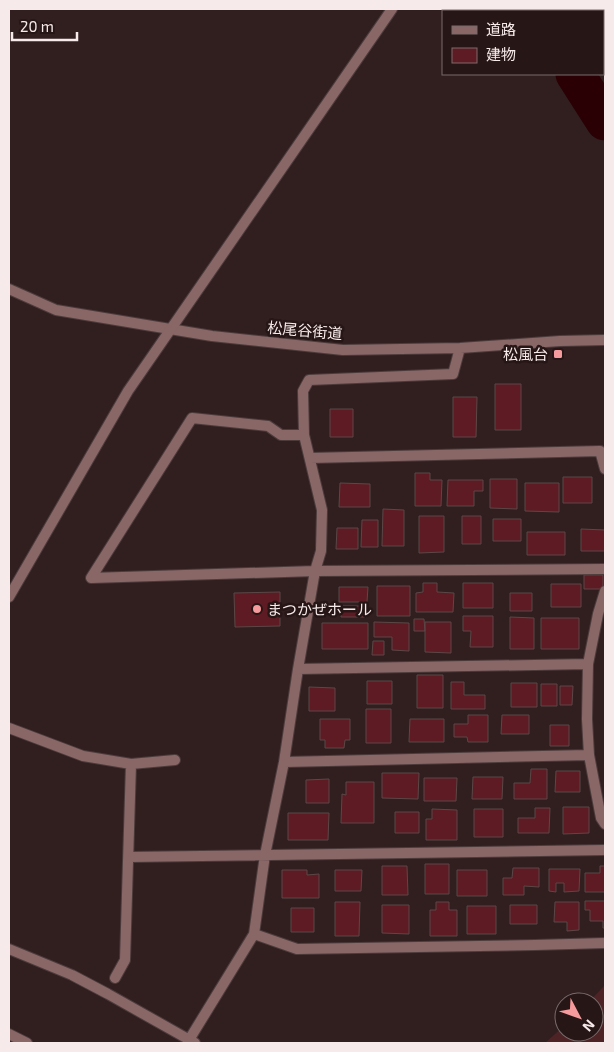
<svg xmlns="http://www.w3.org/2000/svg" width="614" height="1052" font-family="'Exo 2','Noto Sans JP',sans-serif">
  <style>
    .green { fill: #4d2325 }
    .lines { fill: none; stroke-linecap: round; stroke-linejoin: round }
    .river { stroke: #2a0004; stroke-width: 39 }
    .building { fill: #5f1b23; stroke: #5b4747 }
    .minor-casing { stroke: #4d3b3c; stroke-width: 12 }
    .tertiary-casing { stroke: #4d3b3c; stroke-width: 12 }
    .minor { stroke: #896767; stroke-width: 10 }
    .tertiary { stroke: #896767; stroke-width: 10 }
    .poi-dot { fill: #f59b9d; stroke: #271616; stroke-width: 2 }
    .labels { text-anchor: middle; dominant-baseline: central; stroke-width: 5; stroke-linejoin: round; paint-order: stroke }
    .street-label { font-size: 15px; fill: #f7eaea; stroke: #271616 }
    .poi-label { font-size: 15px; fill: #f7eaea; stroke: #271616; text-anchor: end }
  </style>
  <rect width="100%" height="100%" fill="#311f20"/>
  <path class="green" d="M605,985V1043H545L564,1026V1032H594V1002H589Z"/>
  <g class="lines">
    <path class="river" d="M475,9L482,11
      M575,74L605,121"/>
  </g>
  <path class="building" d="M495,384H521V430H495Z
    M453,397H477L476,437H453Z
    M330,409H353V437H330Z
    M415,473H430V480H442L441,506H415Z
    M563,477H592V503H563Z
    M490,479H517V509L490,508Z
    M448,480H483V491H474V506H447Z
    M340,483L370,484V507H339Z
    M525,483H559V512L525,511Z
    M383,509L404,510V546H382Z
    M419,516H444V552L419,553Z
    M462,516H481V544H462Z
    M493,519H521V541H493Z
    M362,520H378V547H361Z
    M337,528H358V549H336Z
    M581,529L605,530V551H581Z
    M527,532H565V555H527Z
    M584,575H603V589H584Z
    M423,583H437V592L454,593L453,612H416V593L423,592Z
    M463,583H493V608H463Z
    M551,584H581V607H551Z
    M377,586H410V616H377Z
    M339,587H368L367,602H339Z
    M280,592V626L235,627L234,593Z
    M510,593H532V611H510Z
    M341,606H367V617H341Z
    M463,616H493V647H470L471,631H463Z
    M510,617L534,618V649H510Z
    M541,618H579V649H541Z
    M414,619H424L425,631H414Z
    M374,622L409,623V651L392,650V637H374Z
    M425,622H451V653L425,652Z
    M322,623H368V649H322Z
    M373,641H384V655H372Z
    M417,675H443V708H417Z
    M367,681H392V704H367Z
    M451,682H464V695H485V709H451Z
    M511,683H537V707H511Z
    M541,684H557V706H541Z
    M560,686H573L572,705H560Z
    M309,687L335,688V711H309Z
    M366,709H391V743H366Z
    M468,715H488V742H468L467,737H454V724H468Z
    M502,715H529V734H501Z
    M320,719H350V740H345L344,748H325V740H320Z
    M410,719H444V742H409Z
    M550,725H569V746H550Z
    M531,769H547V799H514V783H530Z
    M556,771H580V792H555Z
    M382,773H419L418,799L382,798Z
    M473,777H503L502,799H472Z
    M424,778H457L456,801H424Z
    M329,779V803H306V780Z
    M346,782H374V823H341L342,794L346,795Z
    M563,807H589V833L563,834Z
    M535,808H550L549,833H518V818H535Z
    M432,809L457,810V840H426V819H432Z
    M474,809H503V837H474Z
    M395,812H419V833H395Z
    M288,813H329L328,840H288Z
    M425,864H449V894H425Z
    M382,866H407L408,895H382Z
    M600,866H605V892H585V873H600Z
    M513,868H539V887L524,886V895H503V878H512Z
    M549,869H580L579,891L564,892V883H556V892L549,891Z
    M282,870H307V875L319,874V898H282Z
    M335,870H362L361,891H335Z
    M457,870H487V896H457Z
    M585,901H605V928H603V921H590V910H585Z
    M335,902H360L359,936H335Z
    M436,902H449V910H457V936H430V910H436Z
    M555,902H579V930L567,931V922H554Z
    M382,905H409V934L382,933Z
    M510,905H537V924H510Z
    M467,906H496V934H467Z
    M291,908H314V932H291Z"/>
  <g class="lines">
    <g class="minor-casing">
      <path id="minor" d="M9,289L56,310L212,336L343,350L460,348L560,341L605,340
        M460,348L453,374L309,380L303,391L304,435L322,510L321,551L315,571L298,669L284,762L265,855L254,934L297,949L535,945L605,943
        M304,435H281L268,426L192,418L91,578L315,571L605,569
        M310,458L600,451L605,469
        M605,591L598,614L588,664L587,719L589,755L601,818L605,824
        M298,669L588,664
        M9,728L83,756L131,764L175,760
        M284,762L589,755
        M129,857L605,850
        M9,949L72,975L108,994L195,1043
        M115,978L125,960L131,764
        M9,1034L27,1043
        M189,1040L254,934"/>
    </g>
    <g class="tertiary-casing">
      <path id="tertiary" d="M9,597L128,391L392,9"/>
    </g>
    <use href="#minor" class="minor"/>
    <use href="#tertiary" class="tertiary"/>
  </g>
  <g class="poi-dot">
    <rect x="553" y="349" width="10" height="10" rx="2.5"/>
    <circle cx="257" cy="609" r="5"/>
  </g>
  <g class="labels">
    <g class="street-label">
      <text transform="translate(305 330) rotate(5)">松尾谷街道</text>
    </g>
    <g class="poi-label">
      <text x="548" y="354">松風台</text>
      <text x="267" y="609" text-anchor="start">まつかぜホール</text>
    </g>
  </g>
  <rect width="614" height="1052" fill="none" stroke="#f7eaea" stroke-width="20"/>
  <rect x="442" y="10" width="162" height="65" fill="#271616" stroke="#7a6b6b"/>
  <rect x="452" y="26" width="25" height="8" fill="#896767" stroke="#7a6b6b"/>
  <text x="486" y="35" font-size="15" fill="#f7eaea">道路</text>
  <rect x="452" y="48" width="25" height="15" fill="#5f1b23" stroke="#7a6b6b"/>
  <text x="486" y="60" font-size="15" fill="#f7eaea">建物</text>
  <g transform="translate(579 1017) rotate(131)"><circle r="24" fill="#271616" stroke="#7a6b6b"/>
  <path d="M0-4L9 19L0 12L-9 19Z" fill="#f59b9d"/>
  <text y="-8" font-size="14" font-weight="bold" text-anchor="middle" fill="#f7eaea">N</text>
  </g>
  <path d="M12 32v8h65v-8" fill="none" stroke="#f7eaea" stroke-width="2.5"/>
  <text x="20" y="32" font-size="15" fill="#f7eaea" stroke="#271616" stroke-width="4" paint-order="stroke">20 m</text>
</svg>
